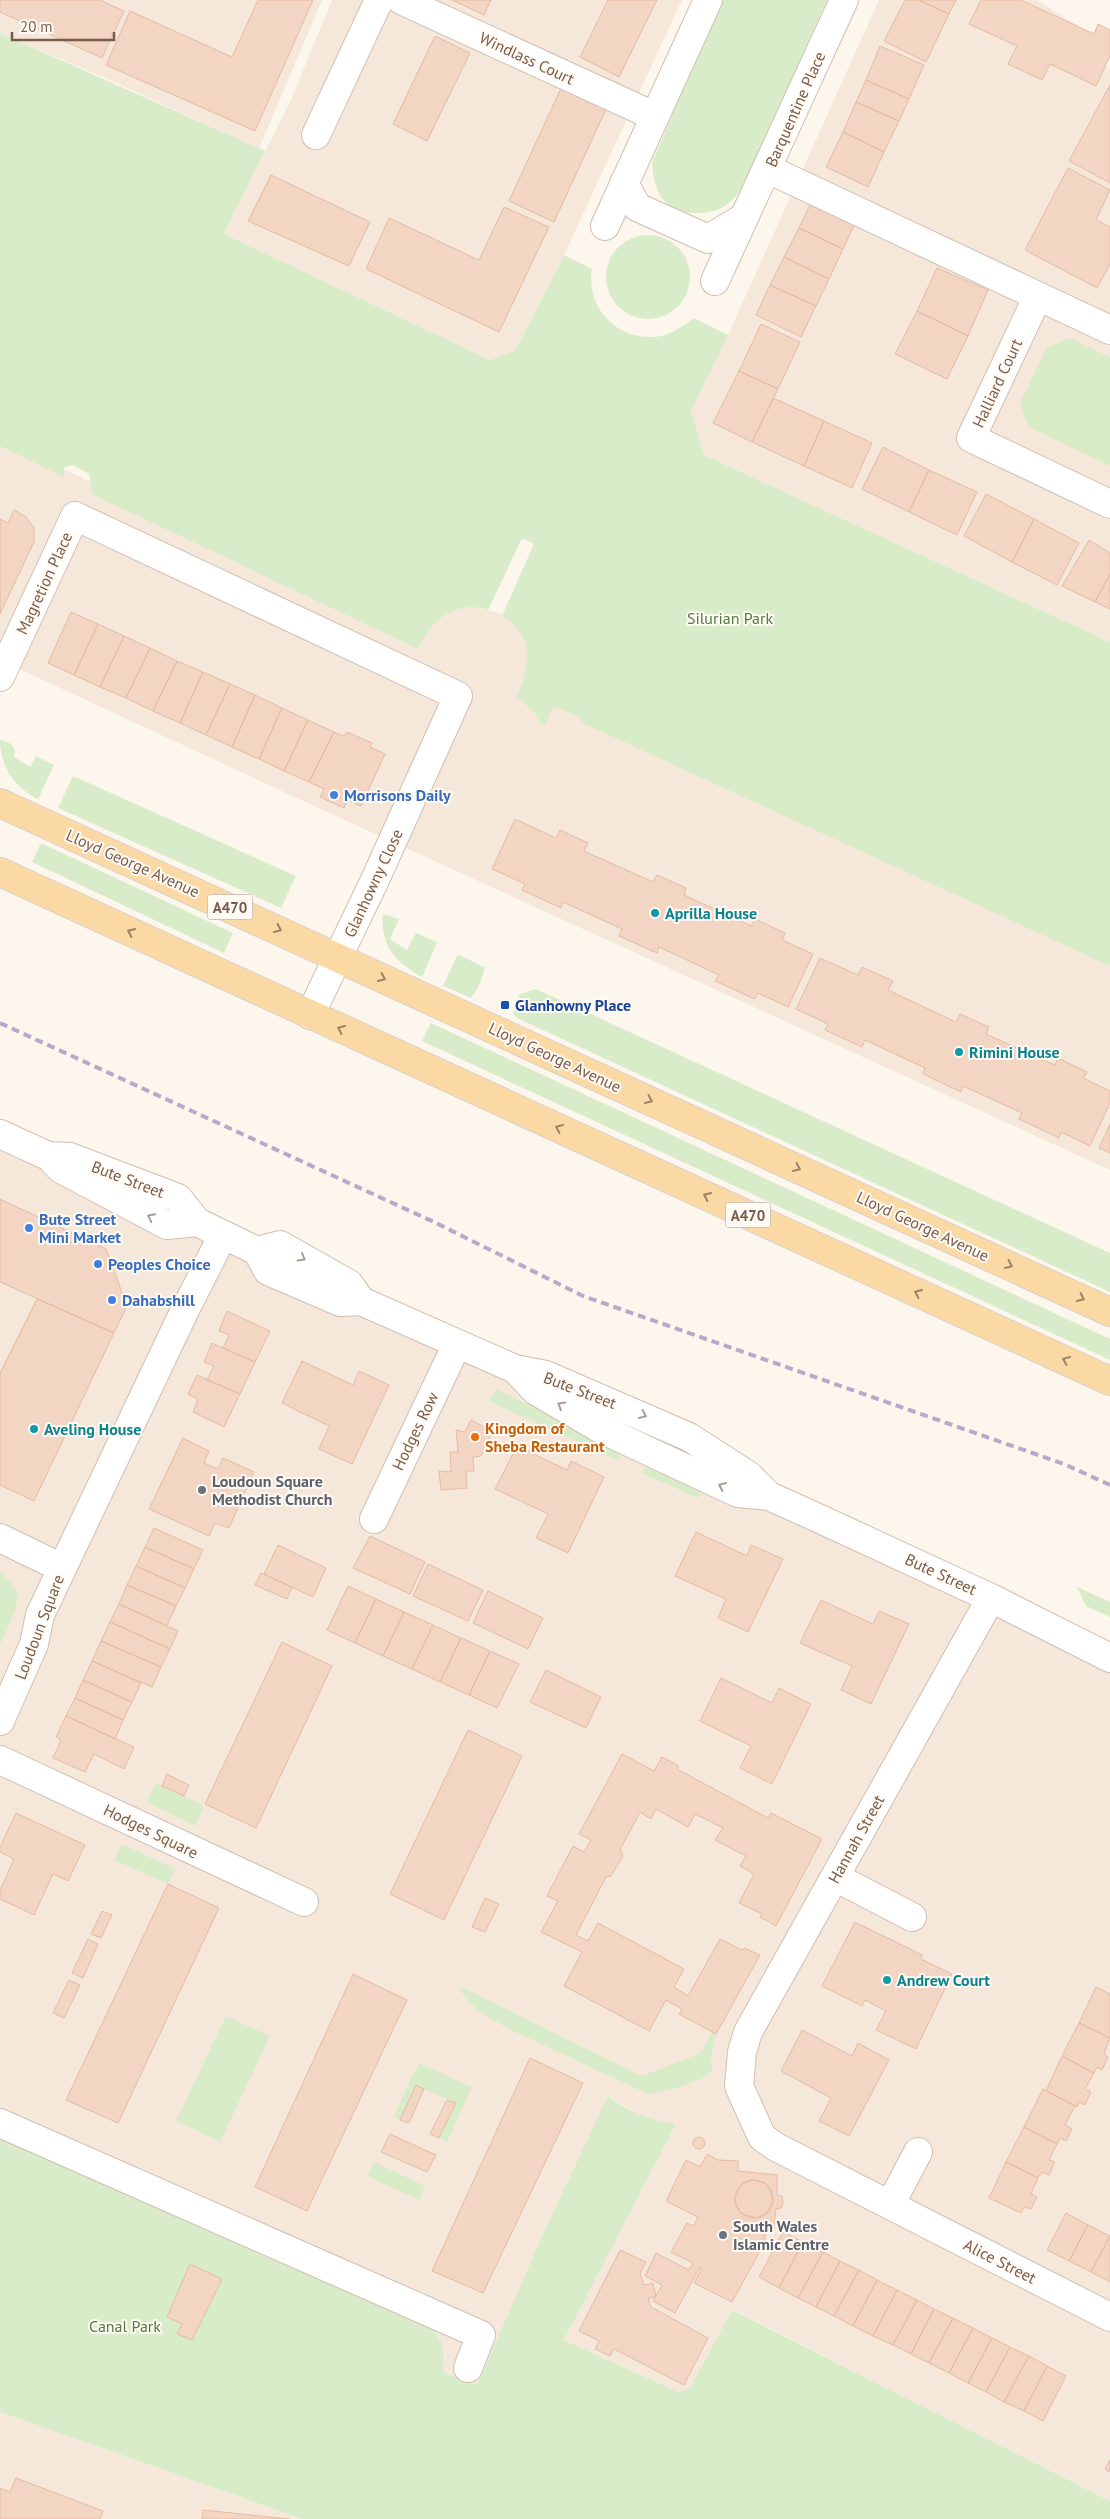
<svg xmlns="http://www.w3.org/2000/svg" width="1110" height="2519" font-family="'PT Sans',sans-serif">
  <style>
    .residential { fill: #f5e8da }
    .green { fill: #d8ecc9 }
    .building { fill: #f3d5c3; stroke: #e6bba3; fill-rule: evenodd }
    .lines { fill: none; stroke-linecap: round; stroke-linejoin: round }
    .minor-casing { stroke: #d1beb0; stroke-width: 30 }
    .primary-casing { stroke: #dad1cd; stroke-width: 30 }
    .minor { stroke: #fff; stroke-width: 28 }
    .primary { stroke: #fbd9a5; stroke-width: 28 }
    .rail { stroke: #b9a8c9; stroke-width: 4; stroke-dasharray: 8 5; stroke-linecap: butt }
    .oneway { stroke: #a18267 }
    .oneway2 { stroke: #af9d94 }
    .shop-dot { fill: #3f7fe0; stroke: #fffaf3; stroke-width: 2 }
    .culture-dot { fill: #0f9aa8; stroke: #fffaf3; stroke-width: 2 }
    .transit-dot { fill: #1a4fb4; stroke: #fffaf3; stroke-width: 2 }
    .food-dot { fill: #e8710a; stroke: #fffaf3; stroke-width: 2 }
    .worship-dot { fill: #6b7280; stroke: #fffaf3; stroke-width: 2 }
    .labels { text-anchor: middle; dominant-baseline: central; stroke-width: 4; stroke-linejoin: round; paint-order: stroke }
    .shield { fill: #fffaf3; stroke: #a28b7f; stroke-width: 1 }
    .shield-label { font-size: 15px; font-weight: bold; fill: #7a5c4d }
    .street-label { font-size: 16px; fill: #7a5c4d; stroke: #fffaf3 }
    .park-label { font-size: 16px; fill: #537a41; stroke: #fffaf3 }
    .shop-label { font-size: 16px; font-weight: bold; fill: #366cbe; stroke: #fffaf3; text-anchor: start }
    .culture-label { font-size: 16px; font-weight: bold; fill: #0d838f; stroke: #fffaf3; text-anchor: start }
    .transit-label { font-size: 16px; font-weight: bold; fill: #164399; stroke: #fffaf3; text-anchor: start }
    .food-label { font-size: 16px; font-weight: bold; fill: #c56008; stroke: #fffaf3; text-anchor: start }
    .worship-label { font-size: 16px; font-weight: bold; fill: #5b616d; stroke: #fffaf3; text-anchor: start }
  </style>
  <rect width="100%" height="100%" fill="#fdf6ec"/>
  <path class="residential" d="M0,0H322L259,149L112,81L0,33Z
    M332,0H682L564,255L515,351L490,360L224,234L290,102Z
    M879,0H1037L1110,46V57L1105,66L1110,69V642L704,455L691,411L728,335Z
    M0,439L379,619L447,598L522,620L1110,937V1170L301,800L0,660Z
    M0,1135L166,1206L438,1339L692,1453L1110,1659V2501L733,2310L690,2388L678,2392L564,2340L676,2124L655,2122L640,2116L609,2096L477,2385L443,2372L445,2357L0,2138Z
    M0,2412L222,2491L302,2519H0Z"/>
  <path class="green" d="M721,0H827L744,185C739,191 735,198 729,203C720,211 708,213 697,213C664,213 654,192 652,163Z
    M0,33L265,151L224,234L490,360L515,351L564,255L592,269C586,306 614,338 653,337C668,337 683,326 694,318L728,335L691,411L704,455L1110,642V966L585,724L575,715L554,706L544,726L539,722L535,713L517,697C530,666 536,636 502,616L534,544L522,538L488,610C456,599 430,621 418,649L92,494L89,474L72,465L64,468V477L0,446Z
    M606 277a42 42 0 1 1 84 0a42 42 0 1 1-84 0Z
    M1070,338L1110,357V466L1028,426L1020,403L1047,347Z
    M0,739L11,744L15,750L14,757L30,767L36,756L54,765L38,799C13,787 0,765 0,739Z
    M73,776L296,876L281,908L58,808Z
    M41,843L233,933L224,953L32,862Z
    M383,914L399,919L390,939L407,950L416,933L437,942L422,977C395,962 380,946 383,914Z
    M458,954L485,968L478,988L471,998L443,986Z
    M536,989L1110,1253V1292L517,1018L513,1013L520,994Z
    M431,1023L1110,1339V1360L422,1041Z
    M496,1389L623,1450L618,1461L489,1401Z
    M647,1461L704,1487L698,1498L642,1473Z
    M0,1570L17,1590L16,1609L0,1645Z
    M1077,1587L1110,1602V1617L1086,1606Z
    M156,1783L204,1806L195,1826L146,1802Z
    M122,1844L175,1869L168,1884L114,1860Z
    M459,1986L642,2076L701,2053L712,2032L716,2034L710,2059L712,2071L706,2077L674,2089L648,2094L507,2028L477,2010L464,1996Z
    M226,2016L270,2036L220,2142L176,2121Z
    M419,2063L472,2087L447,2142L439,2138L456,2103L416,2086L400,2120L393,2117Z
    M608,2096C631,2112 649,2121 676,2124L564,2340L678,2392L690,2388L732,2310L1110,2501V2519H302L0,2412V2138L428,2324C442,2339 446,2352 443,2372L477,2385L545,2230Z
    M374,2162L425,2186L419,2200L367,2176Z"/>
  <path class="building" d="M0,0H100L124,11L102,58L0,12Z
    M258,0H313L255,131L106,65L130,11L232,57Z
    M452,0H491L484,15Z
    M608,0H657L619,77L580,57Z
    M905,0H919L949,14L926,62L884,41Z
    M919,0H956L949,14Z
    M981,0H1021L1094,34L1098,24L1110,30V56L1096,86L1050,64L1042,80L1008,64L1017,46L969,24Z
    M435,36L470,53L427,141L393,124Z
    M880,46L924,65L909,99L866,80Z
    M866,80L909,99L899,121L856,102Z
    M563,84L608,105L554,222L509,201Z
    M1110,85V183L1069,161Z
    M856,102L899,121L884,152L843,132Z
    M843,132L884,152L868,187L826,167Z
    M1068,168L1110,190L1096,220L1110,227V264L1097,288L1025,250Z
    M271,175L370,222L349,266L248,221Z
    M813,199L857,219L843,249L799,228Z
    M504,207L549,227L499,332L366,269L389,218L479,260Z
    M799,228L843,249L829,279L784,257Z
    M784,257L829,279L816,306L770,285Z
    M937,268L988,290L968,336L917,311Z
    M770,285L816,306L801,337L756,315Z
    M917,311L968,336L947,379L895,354Z
    M761,324L800,342L778,389L739,371Z
    M739,371L778,389L752,442L713,423Z
    M773,398L824,421L804,466L752,442Z
    M824,421L872,443L852,488L804,466Z
    M883,447L929,470L909,512L862,489Z
    M929,470L977,492L957,535L909,512Z
    M986,494L1034,519L1012,562L964,536Z
    M14,510L26,517L34,528V542L0,614V519L8,523Z
    M1034,519L1079,543L1057,585L1012,562Z
    M1089,540L1110,553V574L1095,602L1062,586Z
    M1110,574V609L1095,602Z
    M71,612L98,624L74,675L48,663Z
    M98,624L124,636L100,687L74,675Z
    M124,636L150,648L126,698L100,687Z
    M150,648L177,661L153,711L126,698Z
    M177,661L203,672L180,723L153,711Z
    M203,672L230,684L206,735L180,723Z
    M230,684L255,695L232,747L206,735Z
    M255,695L282,708L259,759L232,747Z
    M282,708L308,720L284,771L259,759Z
    M308,720L334,732L309,782L284,771Z
    M334,732L344,736L347,732L372,743L370,747L385,754L361,806L348,800L344,808L320,797L324,789L309,782Z
    M515,819L556,838L560,830L588,843L584,851L653,882L657,875L686,888L684,895L751,926L755,919L785,933L782,940L813,954L788,1007L758,993L755,999L715,981L719,975L659,947L657,953L619,936L622,929L563,902L561,908L522,890L525,884L492,869Z
    M820,958L858,975L862,967L893,981L888,990L956,1022L960,1014L989,1027L986,1034L1055,1065L1058,1058L1087,1072L1083,1078L1110,1091V1103L1090,1146L1061,1132L1059,1138L1019,1119L1022,1113L963,1086L961,1092L923,1074L925,1068L865,1040L862,1047L825,1030L828,1024L796,1009Z
    M1110,1124V1153L1099,1148Z
    M0,1199L106,1249L127,1306L114,1333L0,1282Z
    M37,1299L114,1333L34,1501L0,1485V1373Z
    M227,1311L270,1331L255,1362L223,1348L229,1335L219,1331Z
    M212,1343L255,1362L240,1394L207,1380L214,1366L204,1362Z
    M302,1361L353,1385L359,1371L389,1385L352,1464L319,1449L329,1426L282,1403Z
    M197,1375L240,1394L224,1427L193,1412L198,1399L188,1394Z
    M471,1420L492,1431L481,1456L473,1457L474,1471H466L467,1488L441,1490L439,1471L451,1472L450,1452H458L456,1430L465,1432Z
    M183,1438L209,1451L204,1463L218,1469L223,1458L254,1472L229,1528L215,1523L209,1536L149,1509Z
    M517,1446L567,1470L571,1461L604,1477L568,1553L536,1538L548,1514L495,1489Z
    M154,1528L203,1550L194,1569L145,1547Z
    M696,1532L747,1556L751,1545L783,1559L748,1632L718,1618L726,1599L675,1576Z
    M370,1536L425,1562L410,1594L353,1568Z
    M278,1545L326,1568L313,1597L264,1574Z
    M145,1547L194,1569L185,1588L136,1566Z
    M428,1564L483,1590L468,1621L413,1596Z
    M136,1566L185,1588L176,1606L127,1585Z
    M261,1573L292,1587L287,1599L255,1585Z
    M127,1585L176,1606L167,1626L119,1604Z
    M348,1586L376,1599L355,1643L327,1630Z
    M488,1591L543,1618L528,1649L473,1623Z
    M376,1599L404,1612L383,1656L355,1643Z
    M821,1600L873,1624L879,1611L909,1624L871,1704L841,1690L852,1666L800,1643Z
    M119,1604L178,1631L170,1649L110,1622Z
    M404,1612L433,1625L412,1669L383,1656Z
    M110,1622L170,1649L161,1667L101,1641Z
    M433,1625L461,1638L440,1682L412,1669Z
    M461,1638L490,1651L469,1695L440,1682Z
    M101,1641L161,1667L152,1687L92,1661Z
    M282,1642L332,1666L256,1828L205,1804Z
    M490,1651L519,1664L497,1708L469,1695Z
    M92,1661L141,1683L132,1702L83,1680Z
    M546,1670L601,1697L586,1728L530,1702Z
    M721,1678L772,1703L779,1688L811,1704L772,1784L740,1768L751,1746L700,1721Z
    M83,1680L132,1702L123,1720L75,1698Z
    M75,1698L123,1720L115,1739L66,1716Z
    M66,1716L134,1747L124,1769L94,1754L85,1772L53,1758L61,1740L56,1737Z
    M468,1730L522,1756L444,1920L390,1894Z
    M622,1754L654,1771L662,1757L679,1766L677,1769L768,1818L771,1813L822,1839L776,1926L760,1917L762,1914L739,1903L754,1874L740,1866L746,1856L715,1840L723,1828L695,1814L688,1827L656,1809L651,1819L640,1812L620,1850L623,1856L611,1876L606,1877L576,1935L588,1941L598,1923L684,1969L674,1987L688,1996L720,1939L742,1950L744,1948L760,1955L716,2034L679,2014L682,2009L666,2000L649,2031L564,1986L582,1952L541,1932L558,1901L547,1896L573,1846L584,1852L591,1840L579,1834Z
    M167,1774L189,1785L184,1796L162,1786Z
    M16,1813L85,1845L68,1881L53,1874L34,1915L0,1899V1890L14,1859L0,1852V1847Z
    M168,1884L219,1908L118,2123L66,2100Z
    M485,1898L499,1904L485,1932L472,1927Z
    M102,1911L112,1915L101,1938L91,1934Z
    M855,1922L922,1955L921,1959L952,1974L916,2049L876,2030L886,2011L865,2000L862,2006L822,1986Z
    M88,1939L98,1944L83,1978L72,1973Z
    M353,1974L407,2000L307,2211L255,2187Z
    M69,1980L80,1985L64,2018L53,2013Z
    M1096,1987L1110,1994V2038L1079,2023Z
    M1079,2023L1110,2038L1104,2054L1108,2057L1102,2070L1097,2067L1094,2073L1062,2056Z
    M802,2030L852,2056L858,2043L889,2060L849,2136L819,2121L831,2098L781,2071Z
    M1062,2056L1094,2073L1085,2089L1091,2092L1085,2105L1079,2102L1077,2107L1046,2091Z
    M530,2058L583,2083L483,2293L432,2271Z
    M416,2085L424,2089L409,2123L400,2120Z
    M1043,2089L1075,2106L1065,2125L1072,2129L1066,2141L1060,2138L1057,2144L1024,2127Z
    M447,2100L456,2103L439,2138L430,2134Z
    M1024,2127L1057,2144L1049,2160L1055,2162L1049,2175L1042,2172L1038,2178L1006,2162Z
    M390,2134L436,2155L427,2172L381,2152Z
    M693 2143a6 6 0 1 1 12 0a6 6 0 1 1-12 0Z
    M707,2154L718,2160L738,2161V2171L777,2175V2195L782,2196L783,2203L781,2208L776,2209L774,2228H765V2242L732,2302L694,2283L702,2268L700,2267L675,2313L653,2301L662,2285L645,2276L656,2253L689,2270L693,2263L671,2252L687,2223L694,2226L698,2217L666,2201L686,2160L700,2167ZM753,2180L765,2183L769,2188L773,2200L768,2212L757,2218L745,2215L740,2212L735,2201L736,2194L742,2184Z
    M1006,2162L1038,2178L1031,2194L1037,2197L1031,2209L1024,2207L1021,2213L989,2198Z
    M735 2199a19 19 0 1 1 38 0a19 19 0 1 1-38 0Z
    M1066,2213L1088,2225L1069,2261L1047,2250Z
    M1088,2225L1110,2236L1091,2272L1069,2261Z
    M783,2232L803,2242L779,2288L759,2277Z
    M1110,2236V2282L1091,2272Z
    M803,2242L823,2252L798,2298L779,2288Z
    M620,2250L646,2262L640,2273L644,2285L653,2283L656,2296L648,2299L651,2307L708,2338L684,2385L614,2349L610,2356L595,2349L599,2341L579,2331Z
    M823,2252L840,2261L816,2307L798,2298Z
    M840,2261L859,2270L834,2316L816,2307Z
    M190,2264L222,2279L192,2340L177,2334L182,2324L167,2317Z
    M859,2270L877,2280L853,2326L834,2316Z
    M877,2280L897,2290L873,2336L853,2326Z
    M897,2290L917,2300L893,2345L873,2336Z
    M917,2300L934,2309L911,2354L893,2345Z
    M934,2309L953,2318L929,2363L911,2354Z
    M953,2318L973,2328L949,2373L929,2363Z
    M973,2328L992,2338L968,2383L949,2373Z
    M992,2338L1010,2347L986,2392L968,2383Z
    M1010,2347L1029,2356L1004,2402L986,2392Z
    M1029,2356L1047,2366L1024,2411L1004,2402Z
    M1047,2366L1066,2376L1043,2421L1024,2411Z
    M1110,2460V2472L1105,2469Z
    M16,2478L103,2511L100,2519H0V2488L10,2492Z
    M203,2510L290,2519H202Z"/>
  <g class="lines">
    <g class="minor-casing">
      <path id="minor" d="M401,0L654,116
        M316,135L379,0
        M768,169L1110,330
        M624,183L637,207L708,239L743,218
        M605,226L708,0
        M715,281L844,0
        M1038,296L971,438L1110,504
        M0,677L75,516L458,696L374,882L310,1015
        M0,1134L48,1156L70,1157L178,1198L197,1222L257,1251L268,1271L340,1302L361,1301L515,1369L546,1375L689,1437L748,1475L769,1496
        M54,1162L61,1169L167,1225L197,1222
        M257,1251L280,1245L349,1284L361,1301
        M516,1370L536,1391L599,1428L738,1493L769,1496L818,1518L991,1598L1110,1658
        M374,1519L457,1344
        M0,1538L62,1568
        M991,1598L748,2032L742,2052L739,2086L762,2137L776,2147L1110,2317
        M0,1721L34,1644L40,1615L184,1312L223,1235
        M0,1760L304,1902
        M835,1877L912,1917
        M0,2123L481,2335L468,2368
        M890,2205L918,2152"/>
    </g>
    <g class="primary-casing">
      <path id="primary" d="M0,803L1110,1312
        M0,872L1110,1381"/>
    </g>
    <use href="#minor" class="minor"/>
    <use href="#primary" class="primary"/>
    <path class="rail" d="M0,1023L434,1222L583,1296L1064,1464L1110,1485"/>
  </g>
  <defs><path id="oneway-chevron" d="M-2-3.5L2.5 0L-2 3.5" fill="none" stroke-width="1.6" stroke-linecap="round" stroke-linejoin="round" transform="scale(1.25)"/></defs>
  <g class="oneway">
    <use href="#oneway-chevron" transform="translate(278 929) rotate(25)"/>
    <use href="#oneway-chevron" transform="translate(131 932) rotate(-155)"/>
    <use href="#oneway-chevron" transform="translate(382 978) rotate(24)"/>
    <use href="#oneway-chevron" transform="translate(341 1029) rotate(-155)"/>
    <use href="#oneway-chevron" transform="translate(649 1100) rotate(25)"/>
    <use href="#oneway-chevron" transform="translate(559 1128) rotate(-155)"/>
    <use href="#oneway-chevron" transform="translate(797 1168) rotate(25)"/>
    <use href="#oneway-chevron" transform="translate(707 1196) rotate(-155)"/>
    <use href="#oneway-chevron" transform="translate(1009 1265) rotate(25)"/>
    <use href="#oneway-chevron" transform="translate(918 1293) rotate(-155)"/>
    <use href="#oneway-chevron" transform="translate(1081 1298) rotate(25)"/>
    <use href="#oneway-chevron" transform="translate(1066 1360) rotate(-155)"/>
  </g>
  <g class="oneway2">
    <use href="#oneway-chevron" transform="translate(151 1217) rotate(-153)"/>
    <use href="#oneway-chevron" transform="translate(302 1258) rotate(30)"/>
    <use href="#oneway-chevron" transform="translate(561 1405) rotate(-149)"/>
    <use href="#oneway-chevron" transform="translate(643 1415) rotate(25)"/>
    <use href="#oneway-chevron" transform="translate(722 1486) rotate(-155)"/>
  </g>
  <g class="shop-dot">
    <circle cx="334" cy="795" r="5"/>
    <circle cx="29" cy="1228" r="5"/>
    <circle cx="98" cy="1264" r="5"/>
    <circle cx="112" cy="1300" r="5"/>
  </g>
  <g class="culture-dot">
    <circle cx="655" cy="913" r="5"/>
    <circle cx="959" cy="1052" r="5"/>
    <circle cx="34" cy="1429" r="5"/>
    <circle cx="887" cy="1980" r="5"/>
  </g>
  <rect class="transit-dot" x="500" y="1000" width="10" height="10" rx="2.5"/>
  <circle class="food-dot" cx="475" cy="1437" r="5"/>
  <g class="worship-dot">
    <circle cx="202" cy="1490" r="5"/>
    <circle cx="723" cy="2235" r="5"/>
  </g>
  <g class="labels">
    <g class="shield">
      <rect x="207.5" y="894.5" width="45" height="25" rx="4"/>
      <rect x="725.5" y="1202.5" width="45" height="25" rx="4"/>
    </g>
    <g class="shield-label">
      <text x="230" y="907">A470</text>
      <text x="748" y="1215">A470</text>
    </g>
    <g class="street-label">
      <text transform="translate(527 58) rotate(25)">Windlass Court</text>
      <text transform="translate(795 109) rotate(-66)">Barquentine Place</text>
      <text transform="translate(997 383) rotate(-65)">Halliard Court</text>
      <text transform="translate(44 583) rotate(-65)">Magretion Place</text>
      <text transform="translate(133 863) rotate(24)">Lloyd George Avenue</text>
      <text transform="translate(373 883) rotate(-65)">Glanhowny Close</text>
      <text transform="translate(555 1057) rotate(25)">Lloyd George Avenue</text>
      <text transform="translate(128 1179) rotate(21)">Bute Street</text>
      <text transform="translate(923 1226) rotate(25)">Lloyd George Avenue</text>
      <text transform="translate(580 1390) rotate(21)">Bute Street</text>
      <text transform="translate(415 1431) rotate(-64)">Hodges Row</text>
      <text transform="translate(941 1574) rotate(25)">Bute Street</text>
      <text transform="translate(39 1627) rotate(-69)">Loudoun Square</text>
      <text transform="translate(151 1831) rotate(26)">Hodges Square</text>
      <text transform="translate(856 1839) rotate(-61)">Hannah Street</text>
      <text transform="translate(1000 2261) rotate(27)">Alice Street</text>
    </g>
    <g class="park-label">
      <text x="730" y="618">Silurian Park</text>
      <text x="125" y="2326">Canal Park</text>
    </g>
    <g class="shop-label">
      <text x="344" y="795">Morrisons Daily</text>
      <text x="39" y="1219">Bute Street<tspan x="39" dy="18">Mini Market</tspan></text>
      <text x="108" y="1264">Peoples Choice</text>
      <text x="122" y="1300">Dahabshill</text>
    </g>
    <g class="culture-label">
      <text x="665" y="913">Aprilla House</text>
      <text x="969" y="1052">Rimini House</text>
      <text x="44" y="1429">Aveling House</text>
      <text x="897" y="1980">Andrew Court</text>
    </g>
    <g class="transit-label">
      <text x="515" y="1005">Glanhowny Place</text>
    </g>
    <g class="food-label">
      <text x="485" y="1428">Kingdom of<tspan x="485" dy="18">Sheba Restaurant</tspan></text>
    </g>
    <g class="worship-label">
      <text x="212" y="1481">Loudoun Square<tspan x="212" dy="18">Methodist Church</tspan></text>
      <text x="733" y="2226">South Wales<tspan x="733" dy="18">Islamic Centre</tspan></text>
    </g>
  </g>
  <path d="M12 32v8h102v-8" fill="none" stroke="#7a5c4d" stroke-width="2.5"/>
  <text x="20" y="32" font-size="15" fill="#7a5c4d" stroke="#fffaf3" stroke-width="4" paint-order="stroke">20 m</text>
</svg>
